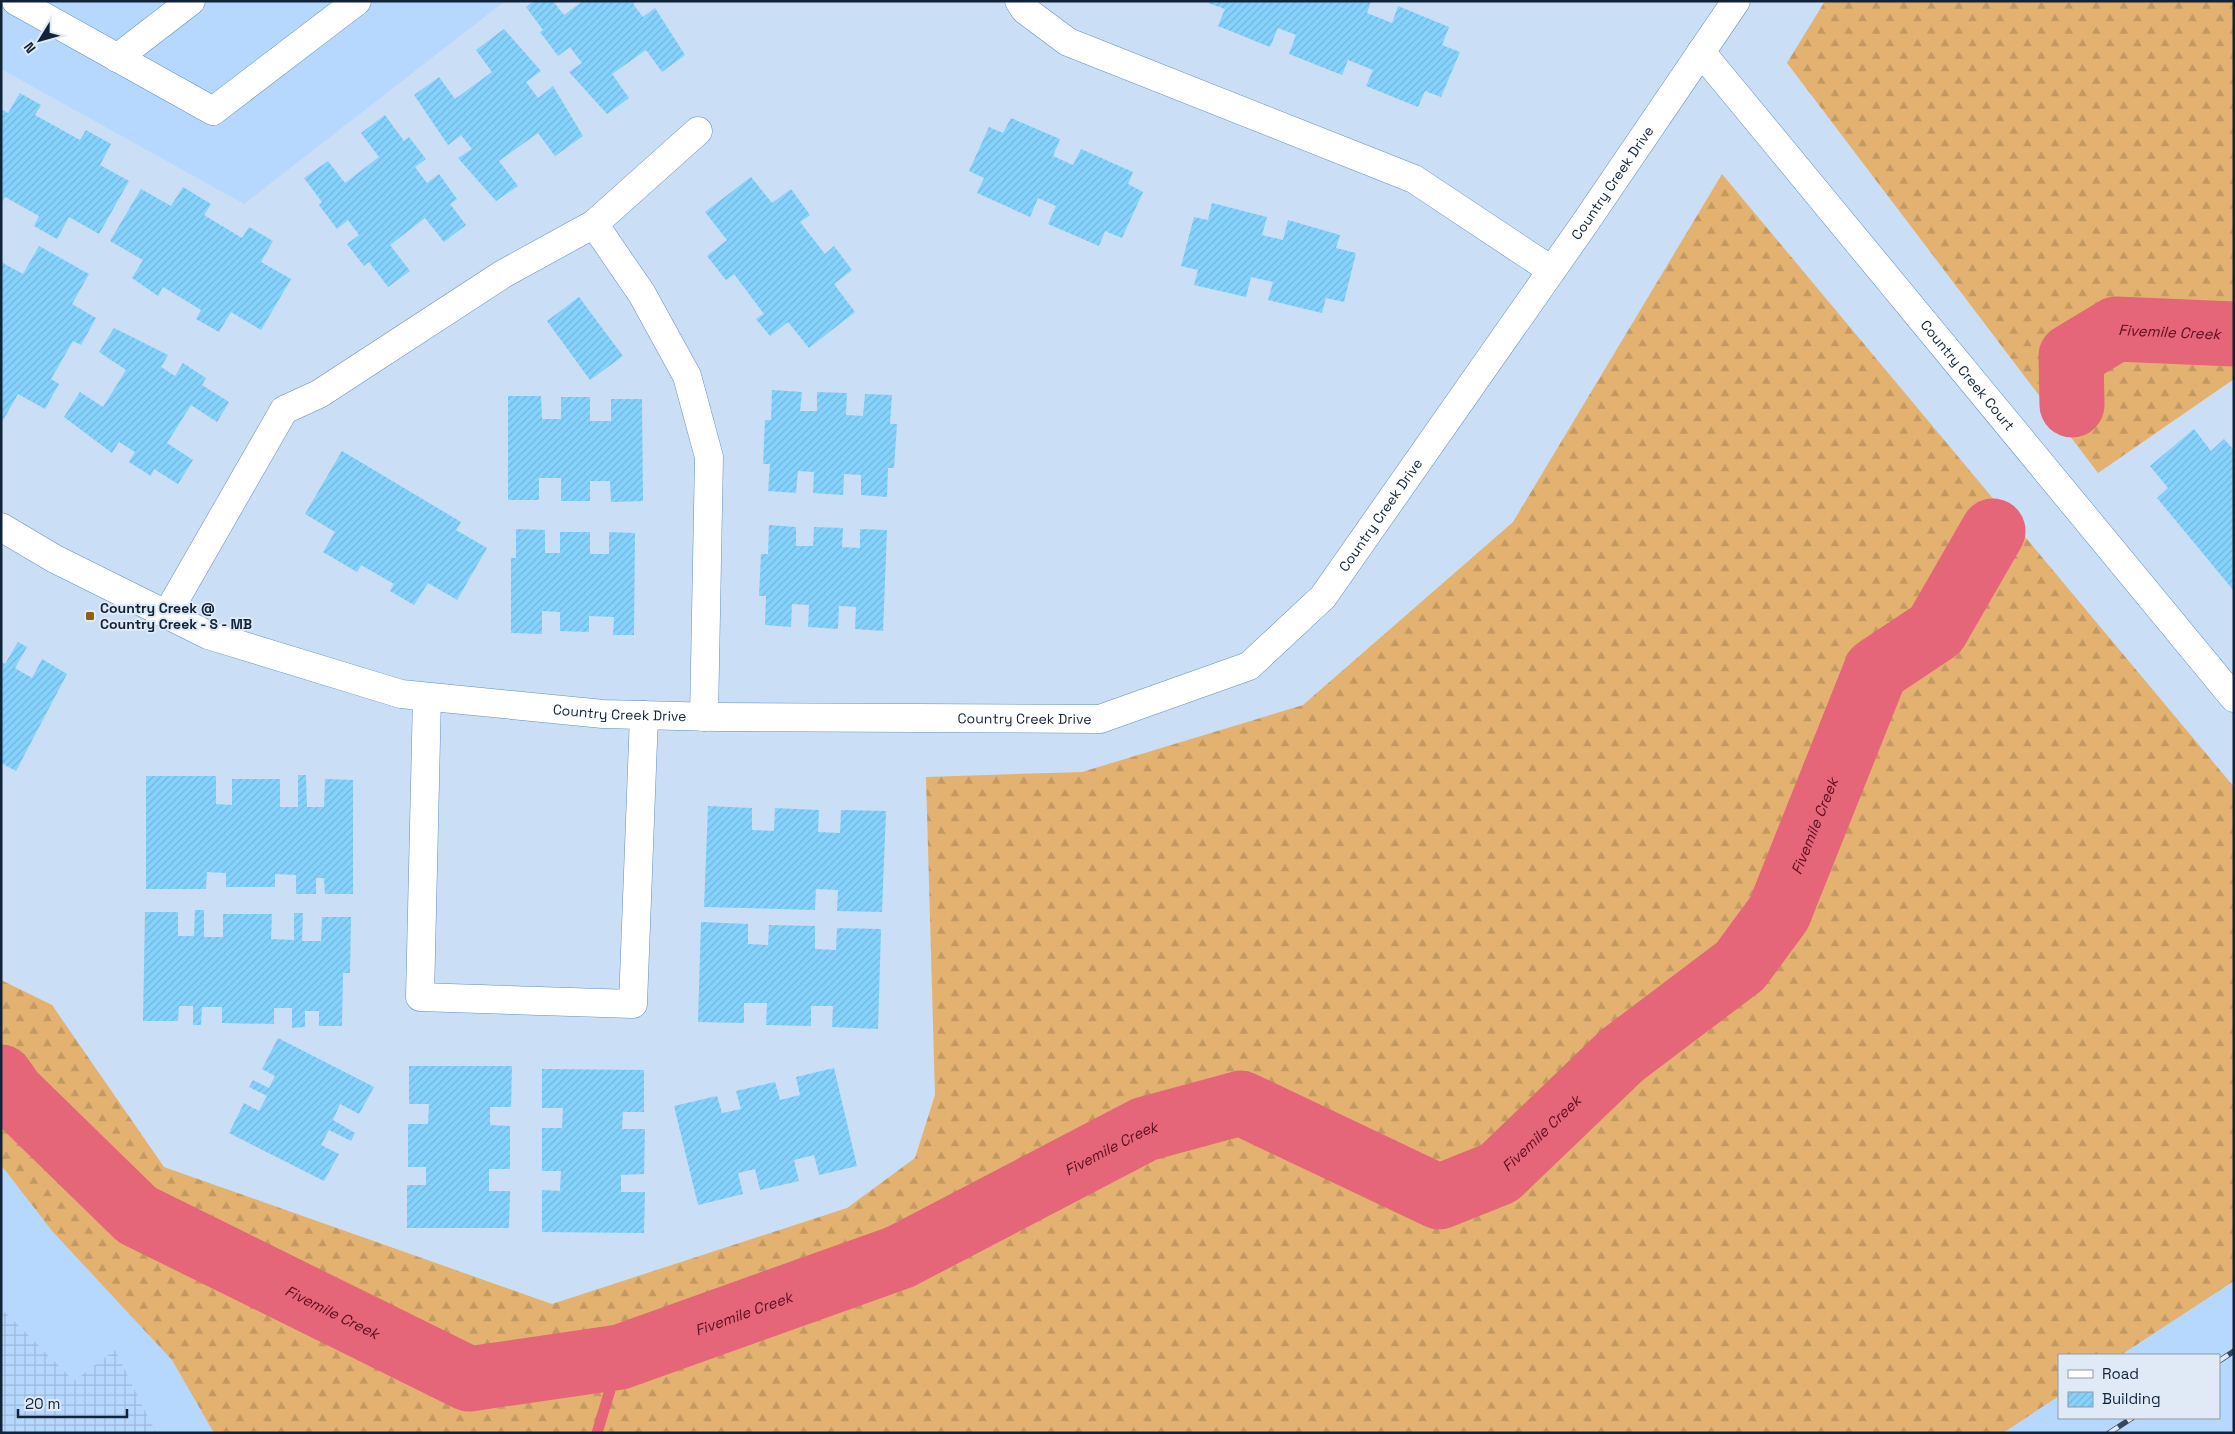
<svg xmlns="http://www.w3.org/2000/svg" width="2235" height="1434" font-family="'Space Grotesk',sans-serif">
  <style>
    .built { fill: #b7d8fe }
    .industrial { fill: url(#industrial-grid) }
    .forest { fill: url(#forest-firs) }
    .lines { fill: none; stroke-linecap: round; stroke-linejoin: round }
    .stream { stroke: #e46678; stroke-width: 11 }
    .river { stroke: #e46678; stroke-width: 65 }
    .building { fill: url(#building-hatch) }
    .minor-casing { stroke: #608fc5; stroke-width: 29 }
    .minor { stroke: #fff; stroke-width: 28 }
    .rail-casing { stroke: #34485e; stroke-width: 5.5 }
    .rail { stroke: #e0eaf6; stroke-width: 4; stroke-dasharray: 11; stroke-linecap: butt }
    .poi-dot { fill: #8f5f0a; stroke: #e0eaf6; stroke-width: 2 }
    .labels { text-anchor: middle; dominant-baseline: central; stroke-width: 4; stroke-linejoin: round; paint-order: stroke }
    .street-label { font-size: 14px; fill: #102339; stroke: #e0eaf6 }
    .poi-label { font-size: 14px; font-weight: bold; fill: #102339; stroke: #e0eaf6; text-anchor: start }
    .water-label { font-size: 15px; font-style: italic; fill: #5e0d21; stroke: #e0eaf6 }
  </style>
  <defs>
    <pattern id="industrial-grid" width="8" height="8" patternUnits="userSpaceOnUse" patternTransform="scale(1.25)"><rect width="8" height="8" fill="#b7d8fe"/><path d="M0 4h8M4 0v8" fill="none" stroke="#9cb9da"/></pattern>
    <pattern id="forest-firs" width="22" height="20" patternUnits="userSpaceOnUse" patternTransform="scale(1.25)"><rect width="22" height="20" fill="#e4b270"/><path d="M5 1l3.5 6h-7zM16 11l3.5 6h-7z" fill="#c39962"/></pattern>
    <pattern id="building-hatch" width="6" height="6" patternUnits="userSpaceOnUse" patternTransform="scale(1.25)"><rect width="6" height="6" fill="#85d3fd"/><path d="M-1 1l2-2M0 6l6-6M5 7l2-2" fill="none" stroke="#72b5da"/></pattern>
  </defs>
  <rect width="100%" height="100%" fill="#cadef5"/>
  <path class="built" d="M1,1H505L244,204L1,69Z
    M1,1033L45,1095L574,1433H1Z
    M2234,1281V1429L2228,1433H2003L2059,1396V1418H2219V1355H2121Z"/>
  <path class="industrial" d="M1,1308L74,1381L115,1350L156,1433H1Z"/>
  <path class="forest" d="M1825,1H2234V379L2098,473L1787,63Z
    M1722,174L2234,787V1281L2121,1355H2059V1396L2003,1433H214L172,1360L53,1232L1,1165V980L52,1005L164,1167L552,1304L847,1208L915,1158L935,1095L926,777L1082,772L1303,705L1513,522Z"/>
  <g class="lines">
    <path class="stream" d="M597,1433L620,1357"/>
    <g class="river">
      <path id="s1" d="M2072,405L2071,356L2116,329L2234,334"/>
      <path id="s2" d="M1,1077L12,1093L137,1215L469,1379L620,1357L900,1257L1145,1129L1241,1103L1439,1197L1499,1173L1622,1055L1740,966L1779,913L1876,670L1936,630L1993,531"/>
    </g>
  </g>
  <path class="building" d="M534,1H553L564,15L583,1H636L633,4L643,17L655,8L685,55L662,72L646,50L612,74L629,98L607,114L569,72L582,63L570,47L558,56L540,32L543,30L526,7Z
    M1209,1H1371L1367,13L1392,23L1398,6L1449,27L1442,45L1460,52L1441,97L1425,91L1418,107L1366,86L1373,70L1348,60L1342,75L1289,54L1296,35L1278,28L1270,47L1218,26L1225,9L1208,3Z
    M504,29L541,71L526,82L538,98L553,86L583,136L555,156L538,133L499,161L518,186L496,201L458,158L472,149L461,135L448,145L414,95L439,77L455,99L492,72L476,50Z
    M20,93L41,105L35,115L80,140L86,130L111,144L100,165L129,181L99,234L69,217L57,239L34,226L39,216L5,197L1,203V109L8,113Z
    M385,115L404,141L409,137L426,159L415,167L427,183L439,174L457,199L450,204L466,225L444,242L425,218L390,245L410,271L388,287L369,262L364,266L347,244L359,235L348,220L337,229L319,205L322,202L304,178L328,161L345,183L379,157L361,133Z
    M1011,118L1060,139L1053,156L1073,165L1081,149L1133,172L1128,184L1143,192L1122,238L1105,231L1099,246L1048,224L1056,206L1038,198L1030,217L977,193L984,178L969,171L989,127L1003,133Z
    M751,177L772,203L791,189L810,215L800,222L825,254L834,246L852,270L834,284L855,312L809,348L788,322L770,336L756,319L764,314L734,274L726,280L707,256L727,240L705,212Z
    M183,187L211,204L204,215L242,238L249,227L273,241L261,262L291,279L261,330L231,312L219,332L196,319L201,310L163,287L158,296L132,278L143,260L110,241L141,189L171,206Z
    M1212,203L1267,217L1262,235L1283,240L1288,220L1340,235L1336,248L1356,253L1344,302L1326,298L1322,313L1268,300L1273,282L1251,277L1246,297L1194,285L1198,270L1181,266L1194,217L1208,220Z
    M39,246L89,274L72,304L96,318L81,345L73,341L51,379L59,384L45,409L18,394L1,424V262L23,274Z
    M579,297L623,356L590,380L547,321Z
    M114,328L168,355L161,367L175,376L183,363L206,378L202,385L229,402L217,422L191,405L167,443L193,460L178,484L154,469L151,476L129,462L135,452L119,442L112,453L64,417L80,392L103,407L126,370L99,352Z
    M772,390L802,392L800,411H817V392L847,393L846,415L863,416L865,394L892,395L890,424H897L894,468H888L887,497L861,495V475L844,474L843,495L813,493L814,472L798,471L796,493L768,491L770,464H763L765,420H771Z
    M508,396H541L542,419H561V397H590V421H611V399H642L643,501L611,502L610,481H590V501H561V478H539V500H508Z
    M2194,429L2211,451L2224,439L2234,450V591L2157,498L2168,488L2150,466Z
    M342,451L461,522L456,530L487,548L457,600L428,583L414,605L390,591L394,584L361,565L357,572L323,552L335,532L305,514Z
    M769,525L796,527V546H813L814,527L843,528L842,547L860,548V529L887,530L883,631L855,629L856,607L839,606L838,629L808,627L809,605L792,604L791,627L765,625L766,596H759L761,554H768Z
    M516,529L545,530V553H560V532H590V554H609V532L635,533L634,635H613L614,617L589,616V632L560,631V612L542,611V634L511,633V558H516Z
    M18,642L27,647L15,668L32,678L42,659L67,674L16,771L1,763V662L5,664Z
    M298,775H306L307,807H324L325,779L353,780V894H325L324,878H316V894H296V875L275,874V887H226V873L207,872L206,889H146V776H216V804L232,805V779H280V807H298Z
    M708,806L752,808V830L774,831L775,808L819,810L818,832L840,833L841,810L886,811L882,912L837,911L838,890L816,889L815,910L704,907Z
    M195,910H204V937H223V914H272L271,939L294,940V913H303L302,941H321L322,917H351L350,973H343L342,1026H319V1011H305V1027L292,1028V1008H274V1024L222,1023V1007H202L201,1025H193V1006H179L178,1021H143L145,912H178V936H194Z
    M701,922L748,924V944L768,945L769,925L815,926V949L836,950L837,928L881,929L878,1029L832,1027L833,1006H811V1026L766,1025L767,1003H744V1023L698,1022Z
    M278,1038L374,1087L359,1114L340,1104L333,1120L355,1133L351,1141L329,1130L321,1145L339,1154L324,1181L229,1133L244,1103L259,1111L267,1096L249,1087L253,1080L269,1088L275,1076L262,1069Z
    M409,1066H512L511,1107H490V1125L510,1126V1169H489V1191H510L509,1228H407V1185H426V1167H408V1124H428L429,1104H409Z
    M834,1068L857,1166L819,1175L814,1155L794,1160L799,1181L760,1190L755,1169L738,1173L743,1194L698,1205L674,1106L717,1096L722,1113L741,1109L736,1091L775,1082L780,1100L800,1095L796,1077Z
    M542,1069L644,1070V1112H623L622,1129H645L644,1174L621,1175V1192H645L644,1233L542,1232V1190L560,1191L561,1171H542V1128H562L563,1108H542Z"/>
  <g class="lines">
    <g class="minor-casing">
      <g id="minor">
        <path d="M16,1L213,111L357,1"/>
        <path d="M1019,1L1025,10L1068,42L1414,179L1551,270"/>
        <path id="s3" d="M1701,52L2234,698"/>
        <path d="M117,58L191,1"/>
        <path d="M594,224L642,294L687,376L709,457L704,717"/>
        <path id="s4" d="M1,527L55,559L208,635L401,694L603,714L716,717L1100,719L1249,666L1323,597L1585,223L1736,1"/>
        <path d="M167,614L284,410L319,394L503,274L594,224L698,131"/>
        <path d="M427,697L420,997L633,1004L644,715"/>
      </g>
    </g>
    <use href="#minor" class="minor"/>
    <g class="rail-casing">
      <path id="rail" d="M2219,1361L2234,1351
        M2109,1433L2132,1418"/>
    </g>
    <use href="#rail" class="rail"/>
  </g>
  <rect class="poi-dot" x="85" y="611" width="10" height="10" rx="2.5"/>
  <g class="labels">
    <g class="street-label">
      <text stroke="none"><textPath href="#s4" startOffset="1900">Country Creek Drive</textPath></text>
      <text stroke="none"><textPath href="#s3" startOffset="419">Country Creek Court</textPath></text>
      <text stroke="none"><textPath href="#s4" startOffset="1495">Country Creek Drive</textPath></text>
      <text stroke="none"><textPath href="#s4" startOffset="655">Country Creek Drive</textPath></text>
      <text stroke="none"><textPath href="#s4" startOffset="1060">Country Creek Drive</textPath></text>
    </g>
    <g class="poi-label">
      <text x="100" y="608">Country Creek @<tspan x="100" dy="16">Country Creek - S - MB</tspan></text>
    </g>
    <g class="water-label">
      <text stroke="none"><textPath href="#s1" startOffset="155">Fivemile Creek</textPath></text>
      <text stroke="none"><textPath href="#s2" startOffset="2152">Fivemile Creek</textPath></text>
      <text stroke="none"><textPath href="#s2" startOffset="1732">Fivemile Creek</textPath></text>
      <text stroke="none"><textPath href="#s2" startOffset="1252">Fivemile Creek</textPath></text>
      <text stroke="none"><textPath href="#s2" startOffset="412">Fivemile Creek</textPath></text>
      <text stroke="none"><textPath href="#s2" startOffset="848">Fivemile Creek</textPath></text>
    </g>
  </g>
  <rect width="2235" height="1434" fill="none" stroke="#102339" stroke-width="5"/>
  <rect x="2058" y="1354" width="162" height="65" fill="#e0eaf6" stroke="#8d9aaa"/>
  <rect x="2068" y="1370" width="25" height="8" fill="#ffffff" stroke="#8d9aaa"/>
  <text x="2102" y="1379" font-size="15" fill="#102339">Road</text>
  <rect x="2068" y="1392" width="25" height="15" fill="url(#building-hatch)" stroke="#8d9aaa"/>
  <text x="2102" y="1404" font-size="15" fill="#102339">Building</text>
  <g transform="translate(40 40) rotate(233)" stroke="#e0eaf6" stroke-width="4" paint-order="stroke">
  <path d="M0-4L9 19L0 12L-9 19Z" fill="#102339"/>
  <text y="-8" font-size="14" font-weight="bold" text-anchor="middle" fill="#102339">N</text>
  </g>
  <path d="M18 1409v8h109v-8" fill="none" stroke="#102339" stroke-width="2.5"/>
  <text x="25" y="1409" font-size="15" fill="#102339" stroke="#e0eaf6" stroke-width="4" paint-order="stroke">20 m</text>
</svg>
